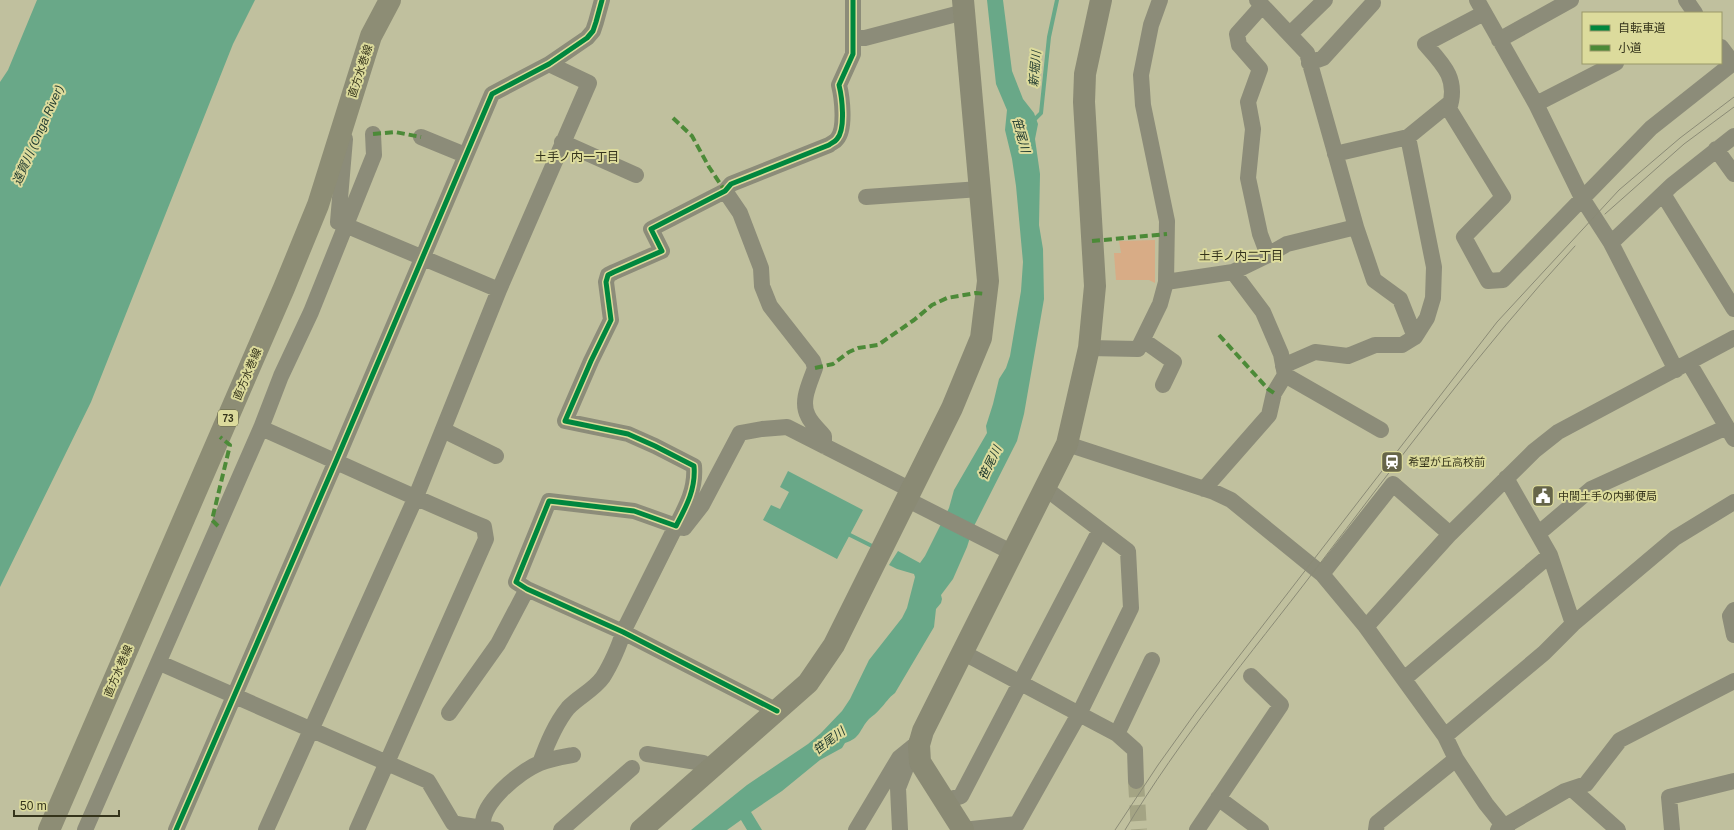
<svg xmlns="http://www.w3.org/2000/svg" width="1734" height="830" font-family="Arial,'Noto Sans JP',sans-serif">
  <style>
    .green { fill: #d8ac86 }
    .water { fill: #69a888 }
    .lines { fill: none; stroke-linecap: round; stroke-linejoin: round }
    .stream { stroke: #69a888; stroke-width: 4 }
    .street-tunnel { stroke: #a4a484; stroke-width: 16; stroke-dasharray: 16 8; stroke-linecap: butt }
    .street { stroke: #8c8c79; stroke-width: 16 }
    .secondary { stroke: #8a8a74; stroke-width: 22 }
    .primary { stroke: #8d8d75; stroke-width: 22 }
    .tram { stroke: #8b8b76; stroke-width: 1 }
    .quiet { stroke: #4c8a38; stroke-width: 4; stroke-dasharray: 8 4; stroke-linecap: butt }
    .cycleway-casing { stroke: #dcdb9c; stroke-width: 8 }
    .cycleway { stroke: #00873e; stroke-width: 5 }
    .labels { text-anchor: middle; dominant-baseline: central; stroke-width: 4; stroke-linejoin: round; paint-order: stroke }
    .shield { fill: #dcdb9c; stroke: #676642; stroke-width: 1 }
    .shield-label { font-size: 10px; font-weight: bold; fill: #35341b }
    .street-label { font-size: 11px; fill: #35341b; stroke: #dcdb9c }
    .poi-label { font-size: 11px; fill: #35341b; stroke: #dcdb9c; text-anchor: start }
    .water-label { font-size: 12px; font-style: italic; fill: #1d382e; stroke: #dcdb9c }
    .neighbourhood-label { font-size: 12px; fill: #35341b; stroke: #dcdb9c }
  </style>
  <rect width="100%" height="100%" fill="#c0c09e"/>
  <path class="green" d="M1155,240V283L1149,280H1116L1114,253H1121L1119,241Z"/>
  <path class="water" d="M37,0H255L233,44L91,402L0,587V82L8,70Z
    M987,0H1003L1012,71L1023,99L1034,113L1038,124L1035,139L1040,174L1039,225L1043,249L1044,299L1024,414L1017,441L973,528L967,547L953,579L941,595L942,599L941,603L936,609L934,627L895,693C888,698 886,703 880,709C877,713 872,716 869,719C859,730 861,738 845,743L842,748L820,760L782,791L751,812L762,830H747L741,820L727,830H691L747,785L808,744L821,733L842,711L850,699L869,660L902,618L907,608L915,577L914,574L897,569L889,565L898,551L920,563L925,556L949,508L954,490L987,433L986,426L993,404L999,379L1006,368L1010,356L1021,291L1023,262L1016,186L1012,159L1005,130L1007,110L996,84Z
    M788,471L863,510L837,559L763,520L771,505L780,509L789,492L780,487Z"/>
  <g class="lines">
    <path class="stream" d="M1032,122L1041,113L1049,37L1057,0
      M848,534L874,547"/>
    <path class="street-tunnel" d="M1136,781L1139,830"/>
    <path class="street" d="M1477,0L1536,104L1582,198L1611,243L1676,370
      M1686,0L1695,13
      M1262,6L1237,34L1239,45L1260,69L1248,102L1253,129L1248,178L1260,234L1268,255
      M1484,13L1425,44C1443,64 1459,79 1449,109L1503,197L1464,237L1488,281L1503,280L1651,128L1733,63L1721,47
      M1290,34L1325,0
      M853,38H865L964,12
      M1499,40L1571,0
      M1309,63L1323,58L1373,3
      M1536,104L1616,63
      M421,137L465,155
      M1408,137L1451,102
      M345,139L338,222L499,290
      M562,142L636,175
      M1716,149L1734,174
      M1335,154L1408,137L1434,267L1433,298L1427,318L1415,337
      M725,191L740,213L761,268L762,286L770,306L813,361L815,368C810,383 800,401 808,416C811,423 819,430 824,436V446
      M1663,194L1734,309
      M866,197L980,189
      M1611,243L1672,185L1734,136
      M1233,272L1263,312L1281,354L1285,375L1381,430
      M1166,282L1233,272L1268,255L1287,244L1356,227L1307,53L1257,0
      M1143,340L1174,362L1163,385
      M1089,348L1138,349L1160,304L1166,282L1167,221L1143,105L1141,75L1151,25L1160,0
      M1689,363L1734,439
      M1283,366L1315,352L1348,356L1375,345H1402L1415,337L1400,299L1374,280L1356,227
      M261,428C336,461 409,496 484,527L486,539L357,830
      M443,430L496,456
      M1067,444L1214,492L1231,500L1322,574L1366,627L1445,736L1456,759L1486,804L1507,830
      M1506,478L1550,555L1573,624
      M1204,489L1269,415L1274,393L1285,375
      M906,499L1013,553
      M1539,533L1591,489L1727,427
      M1322,574L1393,484L1450,534
      M1734,610L1730,616L1734,635
      M1366,627L1450,534L1534,451L1558,432L1734,338
      M962,652L1117,734L1152,660
      M160,663L428,781L453,823C467,826 481,827 496,830
      M1404,679L1550,555
      M777,711L623,632L527,589L516,582L549,501L634,511L676,526C686,507 696,489 694,466L655,446L628,434L565,421L591,361L611,320L606,282L608,275L614,272L662,251L651,229L725,191L731,184L829,145C831,143 835,142 837,139C846,129 842,97 839,85L853,54V0
      M449,713L498,644L527,589
      M1117,734L1135,750L1136,781
      M1445,736L1544,653L1573,624L1675,538L1734,502
      M647,754L703,763L710,770
      M540,763C547,744 555,724 568,708C578,697 594,690 603,677C610,666 620,645 623,632L676,526L684,528L702,505L740,433L762,429L787,427L911,490
      M1572,789L1618,830
      M1218,798L1261,830
      M945,801L961,796L1100,530
      M85,830L261,428L281,376L311,312L374,155L373,134
      M176,830L336,461L492,94L549,64L587,38L593,31L596,22L602,0
      M266,830L415,499L499,290L589,83L549,64
      M484,830C476,806 520,771 540,763C550,759 562,757 573,755
      M561,830L632,768
      M856,830L899,758L915,745L922,733
      M900,830L898,788L913,750
      M963,830L1017,824L1079,714L1131,608L1128,551L1045,488
      M1197,830L1281,705L1251,676
      M1376,830L1377,823L1456,759
      M1498,830L1565,791L1586,784L1620,740L1734,681
      M1672,830L1669,797L1734,781"/>
    <path class="secondary" d="M641,830L808,683L834,645L952,408L981,338L988,281L963,0
      M963,830L920,762L919,745L923,731L1067,444L1089,348L1095,286L1084,102L1085,74L1101,0"/>
    <path class="primary" d="M49,830L284,288L318,205L371,36L390,0"/>
    <path class="tram" d="M1605,214L1684,144L1734,107
      M1115,830L1158,765L1196,712L1497,322L1619,190L1680,138L1734,97
      M1125,830C1180,738 1250,655 1315,570C1399,460 1481,348 1575,246"/>
    <path class="quiet" d="M673,118L692,136L709,167L725,191
      M373,134L395,132L421,137
      M1092,241L1167,234
      M1219,335L1268,389L1274,393
      M815,368L833,364L849,352L858,348L878,345L914,320L932,305L947,298L976,293L986,294
      M218,526L212,520L230,445L220,437"/>
    <g class="cycleway-casing">
      <path id="cycleway" d="M777,711L623,632L527,589L516,582L549,501L634,511L676,526C686,507 696,489 694,466L655,446L628,434L565,421L591,361L611,320L606,282L608,275L614,272L662,251L651,229L725,191L731,184L829,145C831,143 835,142 837,139C846,129 842,97 839,85L853,54V0
        M176,830L336,461L492,94L549,64L587,38L593,31L596,22L602,0"/>
    </g>
    <use href="#cycleway" class="cycleway"/>
  </g>
  <defs>
    <g id="station-square" transform="scale(1.15)"><rect x="-9" y="-9" width="18" height="18" rx="4" fill="#666549" stroke="#dcdb9c"/><path d="M-3-6H3Q5-6 5-4V2Q5 4 3 4L4.5 6H3L1.5 4h-3L-3 6H-4.5L-3 4Q-5 4-5 2V-4Q-5-6-3-6ZM-3.5-4v3h7v-3ZM-3.5 1v1.5H-2V1ZM2 1v1.5H3.5V1Z" fill="#fff"/></g>
    <g id="civic-square" transform="scale(1.15)"><rect x="-9" y="-9" width="18" height="18" rx="4" fill="#666549" stroke="#dcdb9c"/><path d="M-.6-6.5H3V-4.5H.6V-3L4-1V1h2V6H-6V1h2V-1L-.6-3ZM-1.2 2.5V6h2.4V2.5Z" fill="#fff"/></g>
  </defs>
  <g fill-rule="evenodd">
    <use href="#station-square" x="1392" y="462"/>
    <use href="#civic-square" x="1543" y="496"/>
  </g>
  <g class="labels">
    <rect class="shield" x="218" y="410" width="20" height="16" rx="3"/>
    <g class="shield-label">
      <text x="228" y="418">73</text>
    </g>
    <g class="street-label">
      <text transform="translate(360 71) rotate(-72)">直方水巻線</text>
      <text transform="translate(247 374) rotate(-67)">直方水巻線</text>
      <text transform="translate(118 671) rotate(-67)">直方水巻線</text>
    </g>
    <g class="poi-label">
      <text x="1408" y="462">希望が丘高校前</text>
      <text x="1558" y="496">中間土手の内郵便局</text>
    </g>
    <g class="water-label">
      <text transform="translate(1035 69) rotate(-85)">新堀川</text>
      <text transform="translate(38 135) rotate(-66)">遠賀川 (Onga River)</text>
      <text transform="translate(1021 135) rotate(75)">笹尾川</text>
      <text transform="translate(990 463) rotate(-64)">笹尾川</text>
      <text transform="translate(829 741) rotate(-37)">笹尾川</text>
    </g>
    <g class="neighbourhood-label">
      <text x="577" y="157">土手ノ内一丁目</text>
      <text x="1241" y="256">土手ノ内二丁目</text>
    </g>
  </g>
  <rect x="1582" y="12" width="140" height="52" fill="#dcdb9c" stroke="#999868"/>
  <rect x="1590" y="25" width="20" height="6" fill="#00873e" stroke="#999868"/>
  <text x="1618" y="32" font-size="12" fill="#35341b">自転車道</text>
  <rect x="1590" y="45" width="20" height="6" fill="#4c8a38" stroke="#999868"/>
  <text x="1618" y="52" font-size="12" fill="#35341b">小道</text>
  <path d="M14 810v6h105v-6" fill="none" stroke="#35341b" stroke-width="2"/>
  <text x="20" y="810" font-size="12" fill="#35341b" stroke="#dcdb9c" stroke-width="3" paint-order="stroke">50 m</text>
</svg>
